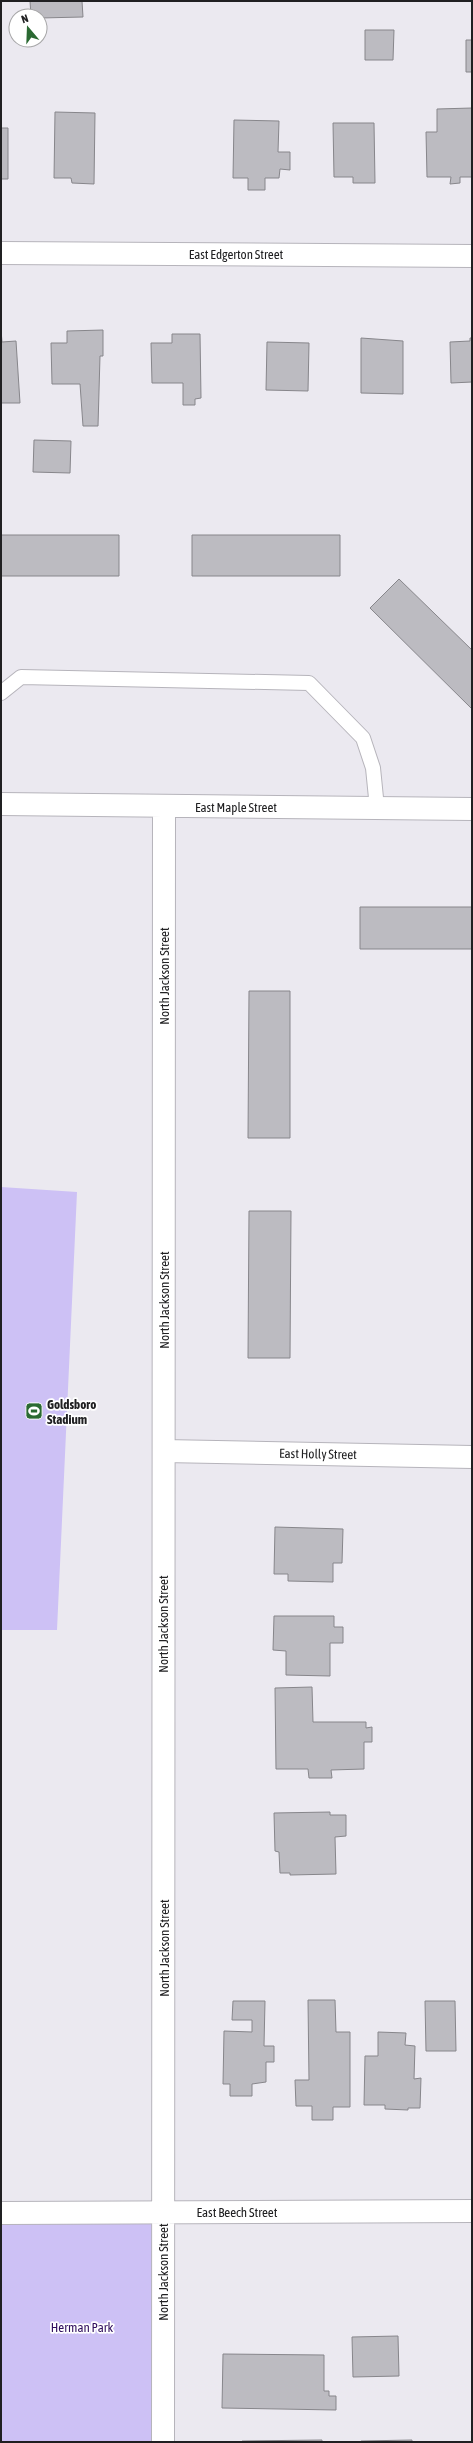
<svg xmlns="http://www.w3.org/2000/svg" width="473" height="2443" font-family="'Asap Condensed',sans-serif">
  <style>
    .green { fill: #cdc1f5 }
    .building { fill: #bcbbc1; stroke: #87868b }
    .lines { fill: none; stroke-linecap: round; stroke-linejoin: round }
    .lane-casing { stroke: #b6b4bb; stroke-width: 16 }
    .street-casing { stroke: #b6b4bb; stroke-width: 24 }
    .lane { stroke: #fff; stroke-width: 14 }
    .street { stroke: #fff; stroke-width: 22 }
    .labels { text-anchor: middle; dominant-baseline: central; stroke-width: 3.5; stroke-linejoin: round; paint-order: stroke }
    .street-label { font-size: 13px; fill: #202022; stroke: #fff }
    .poi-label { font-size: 13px; font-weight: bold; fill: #202022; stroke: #fff; text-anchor: start }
    .park-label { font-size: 13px; fill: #31105e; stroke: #fff }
  </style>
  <rect width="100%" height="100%" fill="#ebe9f0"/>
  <path class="green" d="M1,1187L77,1192L57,1630H1Z
    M163,2212V2442H1V2213Z"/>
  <path class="building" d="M30,1H82L83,17L40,18V16H31Z
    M365,30H394L393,60H365Z
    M466,40H472V72H466Z
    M472,108V177H460V183L450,184L451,177H427L426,132H437V109Z
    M55,112L95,113L94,184L72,183L71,178H54Z
    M234,120L279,121L278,152H290V170L280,169L279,178H265V190H248V178H233Z
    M333,123H374L375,183H353V177H334Z
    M1,128H8V179H1Z
    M1,330L2,342L16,341L20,403H1Z
    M103,330V356H100L98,426H83L80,384H52L51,343H67V331Z
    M172,334H200L201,398L195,399V405H183V383H152L151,343H172Z
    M361,338L403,341V394L361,393Z
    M470,338H472V382L451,383L450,342L470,341Z
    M267,342L309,343L308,391L266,390Z
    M34,440L71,441L70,473L33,472Z
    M1,535H119V576H1Z
    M192,535H340V576H192Z
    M399,579L472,650V709L370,608Z
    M360,907H472V949H360Z
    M249,991H290V1138H248Z
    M249,1211H291L290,1358H248Z
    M275,1527L343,1529L342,1563H333V1582L288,1581V1574H274Z
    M274,1616H334V1627H343V1643H330V1676L286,1675V1651L273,1650Z
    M312,1687L313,1722H366V1728L372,1727V1742H364V1769L331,1770L332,1778H309L308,1769H276L275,1688Z
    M330,1812V1815H346V1836L335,1837L336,1874L290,1875V1873H280L279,1852L275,1851L274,1813Z
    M308,2000H335L336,2032H350V2107H333V2120H312V2106H296L295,2080H309Z
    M233,2001H265L264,2046H274V2062H266V2082L252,2084V2096H230V2084H223L224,2031L252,2032V2020H232Z
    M425,2001H455L456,2051H426Z
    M378,2032L406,2033L405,2045L415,2046L414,2079L421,2078L420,2108H408V2110L385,2109V2105H364L365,2056H378Z
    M398,2336L399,2376L353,2377L352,2337Z
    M223,2354L324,2355V2391H329V2396H336V2410L222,2408Z
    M322,2440V2442H242V2441Z
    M412,2440V2442H361V2441Z"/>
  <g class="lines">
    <g class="lane-casing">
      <path id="lane" d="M1,693L21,677L309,683L363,738L373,768L377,808"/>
    </g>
    <g class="street-casing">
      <path id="street" d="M1,253L472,256
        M1,804L472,809
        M164,1451L472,1457
        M1,2213L472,2211
        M163,2442L164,806"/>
    </g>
    <use href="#lane" class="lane"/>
    <use href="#street" class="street"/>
  </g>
  <defs>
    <g id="stadium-square" transform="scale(0.9)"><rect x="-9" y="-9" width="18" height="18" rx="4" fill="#2a6932" stroke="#fff"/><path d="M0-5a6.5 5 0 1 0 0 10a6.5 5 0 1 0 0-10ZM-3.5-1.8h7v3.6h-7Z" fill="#fff"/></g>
  </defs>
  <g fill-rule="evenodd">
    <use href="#stadium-square" x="34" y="1411"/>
  </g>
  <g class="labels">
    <g class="street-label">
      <text x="236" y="254">East Edgerton Street</text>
      <text x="236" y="807">East Maple Street</text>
      <text transform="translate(164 976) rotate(-90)">North Jackson Street</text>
      <text transform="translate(164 1300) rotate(-90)">North Jackson Street</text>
      <text transform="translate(318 1454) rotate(1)">East Holly Street</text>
      <text transform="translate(163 1624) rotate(-90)">North Jackson Street</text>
      <text transform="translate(164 1948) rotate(-90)">North Jackson Street</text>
      <text x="237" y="2212">East Beech Street</text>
      <text transform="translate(163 2272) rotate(-90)">North Jackson Street</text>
    </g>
    <g class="poi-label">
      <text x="47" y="1404">Goldsboro<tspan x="47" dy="15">Stadium</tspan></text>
    </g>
    <g class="park-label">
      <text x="82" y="2327">Herman Park</text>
    </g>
  </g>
  <rect width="473" height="2443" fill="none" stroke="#202022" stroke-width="4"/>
  <g transform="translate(28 28) rotate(341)"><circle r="19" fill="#ffffff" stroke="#a6a6a7"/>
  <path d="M0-3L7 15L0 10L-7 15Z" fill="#2a6932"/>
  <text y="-6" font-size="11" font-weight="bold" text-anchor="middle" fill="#202022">N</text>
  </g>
</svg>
